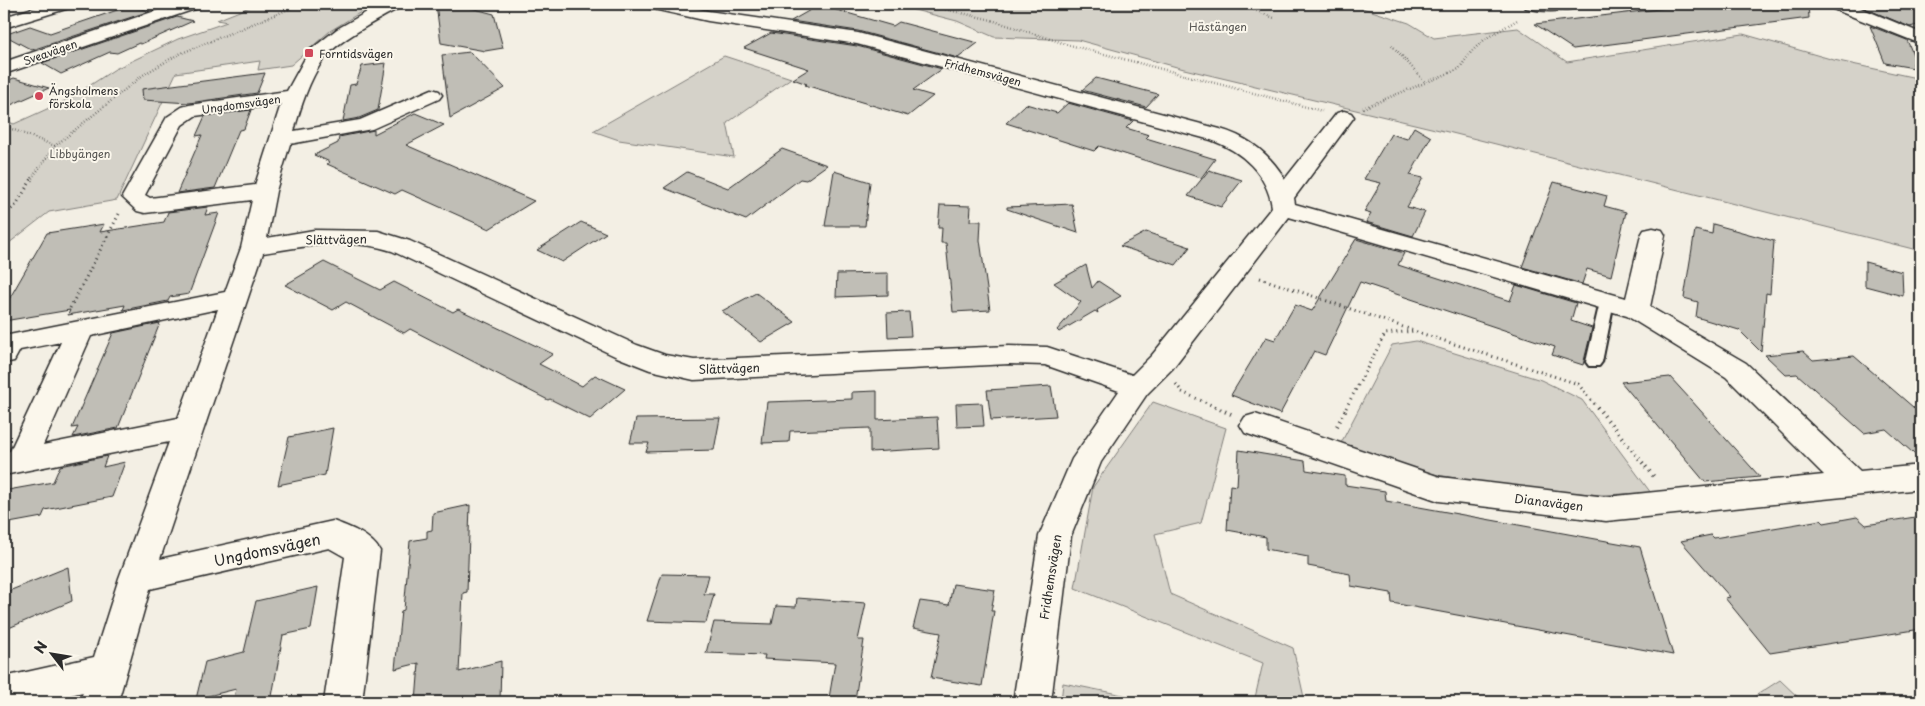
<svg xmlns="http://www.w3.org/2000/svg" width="1925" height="706" font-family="'Playpen Sans',sans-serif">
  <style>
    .green { fill: #d5d2c9; stroke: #807e7a }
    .building { fill: #c0beb6; stroke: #2b2b2b }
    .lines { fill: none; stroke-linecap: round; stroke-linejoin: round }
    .service-casing { stroke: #2b2b2b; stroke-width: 4 }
    .minor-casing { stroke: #2b2b2b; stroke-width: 3 }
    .path-far2 { stroke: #2b2b2b; stroke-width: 2.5; stroke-dasharray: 0.5 2.5; stroke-linecap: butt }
    .path-far1 { stroke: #2b2b2b; stroke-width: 3; stroke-dasharray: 1 4; stroke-linecap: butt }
    .path { stroke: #2b2b2b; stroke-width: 4; stroke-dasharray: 1 4.5; stroke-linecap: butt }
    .service { fill: #fbf7ec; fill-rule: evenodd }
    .minor { fill: #fbf7ec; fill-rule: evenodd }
    .poi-dot { fill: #d1495b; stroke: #fbf7ec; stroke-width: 2 }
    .labels { text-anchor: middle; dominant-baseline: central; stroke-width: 4; stroke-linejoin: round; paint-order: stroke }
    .far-park-label { font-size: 11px; fill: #565552; stroke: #fbf7ec }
    .far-street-label { font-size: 11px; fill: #2b2b2b; stroke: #fbf7ec }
    .far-poi-label { font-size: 11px; fill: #2b2b2b; stroke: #fbf7ec; text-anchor: start }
    .street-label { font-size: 12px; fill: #2b2b2b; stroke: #fbf7ec }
    .near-street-label { font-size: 15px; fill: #2b2b2b; stroke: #fbf7ec }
  </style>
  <rect width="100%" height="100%" fill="#f3efe4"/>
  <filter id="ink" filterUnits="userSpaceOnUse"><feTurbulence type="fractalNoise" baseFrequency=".02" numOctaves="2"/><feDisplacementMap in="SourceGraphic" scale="10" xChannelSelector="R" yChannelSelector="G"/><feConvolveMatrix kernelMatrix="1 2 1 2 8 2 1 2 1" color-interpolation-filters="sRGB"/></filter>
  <g filter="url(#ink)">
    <path class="green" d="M257,4H374L330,31L291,65L258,70L260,61L176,73L117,200L49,212L4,247V120L14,124L69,99L115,69L178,39L227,22L217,20Z
      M891,4H1350L1409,23L1434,38L1518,28L1567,62L1743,34L1834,60L1921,79V251L1452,133L1184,69L1078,40L994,37L957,21Z
      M724,56L791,78L727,123L734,157L619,140L593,131Z
      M1416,341L1541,380L1582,400L1651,493L1601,495L1499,486L1438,475L1371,458L1341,443L1392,345Z
      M1153,402L1226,428L1201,523L1155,534L1170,594L1293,648L1305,702H1254L1263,663L1075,588L1093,487Z
      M1780,680L1803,702H1746Z
      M1063,683L1158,702H1061Z"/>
    <path class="building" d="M436,4H456L494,14L503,48L485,51L441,43Z
      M1700,4H1808L1809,18L1573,49L1535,24Z
      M1861,4H1921V24L1910,27L1862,7Z
      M819,5L893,26L899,22L978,43L958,58L858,31L791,21Z
      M129,6L150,11L32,50L4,35L30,26L50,33Z
      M177,17L193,21L141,44L139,43L117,53L110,52L61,74L42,63Z
      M1870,26L1907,40L1917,64L1913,63L1914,68L1885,63Z
      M771,33L857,46L942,69L913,90L933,96L908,116L805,85L807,84L793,79L809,69L744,48Z
      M470,52L505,88L450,118L442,55Z
      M386,63L378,110L359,118L343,121L350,85L356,84L362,66Z
      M265,73L257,93L189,103L143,100L142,89Z
      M14,78L49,88L4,108V82Z
      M1096,78L1158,94L1146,107L1082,90Z
      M1068,103L1133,121L1126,128L1149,135L1146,138L1215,159L1201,178L1099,146L1094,151L1006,123L1026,104L1057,113Z
      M251,110L244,129L239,130L215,188L177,193L202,135L196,136L205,116Z
      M415,113L444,125L406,145L534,201L489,229L402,190L395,194L327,164L330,162L314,155L338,143L339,137L374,130V134Z
      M1414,127L1431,137L1410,175L1423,178L1407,207L1425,212L1413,236L1366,222L1371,214L1364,212L1381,183L1364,179L1391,134L1407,139Z
      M782,149L827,165L806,180L800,179L746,220L664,188L687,172L728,188Z
      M1209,170L1242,180L1221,207L1188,196Z
      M834,171L870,182L865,226H825Z
      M1554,182L1607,196L1604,206L1626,212L1611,276L1587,269L1582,284L1522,267Z
      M1072,204L1078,233L1007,209V207Z
      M940,205L971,206L970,221H981L980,240L990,310L953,312L946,243H941L942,228H938Z
      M208,207L205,215L219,213L189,294L170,297L168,301L123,310L125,305L68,315L70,310L4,321V308L47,233L104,224L100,232L164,222L168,212Z
      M581,222L606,233L562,262L537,250Z
      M1713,224L1774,241L1770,294L1766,293L1761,352L1739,330L1696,317L1698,302L1684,298L1695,230L1712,234Z
      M1146,232L1190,247L1176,265L1120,246Z
      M1356,239L1404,253L1398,265L1510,301L1516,285L1576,303L1571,321L1592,328L1583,365L1552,355L1555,347L1360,282L1325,355L1314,351L1280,414L1231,395L1266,337L1275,340L1295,305L1312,311Z
      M324,262L380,290L394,282L453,312L458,309L526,341L553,354L539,364L582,386L595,375L625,389L590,419L550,399L548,400L410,329L404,333L346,302L333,310L285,285Z
      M1865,262L1902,272L1903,296L1865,286Z
      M1086,265L1092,288L1098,281L1121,296L1097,310L1098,313L1095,311L1059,332L1057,330L1081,302L1054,283Z
      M888,273V295L836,297L837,274Z
      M756,293L795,322L761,342L722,311Z
      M909,312L911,336L888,337L887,313Z
      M160,323L118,428L73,437L78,427L72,428L113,333Z
      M1803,351L1813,360L1854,356L1921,414V460L1886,429L1864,433L1797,374L1786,375L1765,355Z
      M1670,377L1691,400L1760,477L1705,482L1621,382Z
      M1051,386L1056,416L991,420L987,390Z
      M877,391V420L937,417L939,448L870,452V428L790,431L789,442L762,443L767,402L852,399V392Z
      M982,403L984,426L957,427L956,404Z
      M720,418L714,450L646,452L649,443H630L636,419Z
      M333,428L325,475L278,485L289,437Z
      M1239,450L1305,461L1306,470L1345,476V485L1385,491L1386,501L1640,547L1673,655L1392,603L1391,593L1351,586L1350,574L1308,566V557L1266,549V537L1227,530L1230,485L1237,486Z
      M107,456L103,467L125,462L112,497L45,510L42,517L4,524V498L8,490L53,482L60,466Z
      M470,505L467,592L463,593L459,672L501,661L500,702H416L419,663L395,669L401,611L404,610L410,541L427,538V531L432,530L433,513Z
      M1921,516V629L1770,653L1725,598L1730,597L1681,541L1711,535L1714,538L1821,520L1824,523L1857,517L1866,525Z
      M68,567L72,601L4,630V593Z
      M662,574L709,575L704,594H714L706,623L647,621Z
      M953,584L995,590L991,611H994L982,686L931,678L941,633L913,628L920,601L949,605Z
      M318,587L311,629L283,635L271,702H233L236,689L196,699L205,662L244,652L256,601Z
      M797,598L866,603L858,640H864L855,700L829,698L835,663L764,659L765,655L706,653L714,622L772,624L776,606L796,607Z"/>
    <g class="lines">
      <g class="service-casing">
        <path id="service" d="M1607,298L1612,299L1614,302L1602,362L1599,366H1589L1586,362L1600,302L1602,299Z"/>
      </g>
      <g class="minor-casing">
        <path id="minor" d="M46,4H72L69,8L4,28V17Z
          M176,4H201L198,8L4,74V62Z
          M381,4H402L399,8C379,19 335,42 323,60C309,81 301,106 294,131L360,120L432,89L439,91L442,95L439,99L372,129L290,144L276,191L267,238L314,230L378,231L410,241L637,345L665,355L694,360L1009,346L1047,347L1132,375L1152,355L1272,207C1267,174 1242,151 1211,140L857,44L708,21L649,8L646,4H677L708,11L858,33L1220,129C1248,137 1270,154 1285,179L1337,113L1344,111L1351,113L1354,117L1294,198L1295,204L1626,298L1641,235L1644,230L1653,228L1662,230L1665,235L1650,307L1746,363L1860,471L1921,465V489L1606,521L1439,501L1245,433L1240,425L1245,417L1255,414L1440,477L1606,497L1824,475L1726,377L1627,316L1289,217L1172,369L1147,394L1101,462L1071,536L1051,702H1013L1039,536L1072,459L1119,391L1045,365L1009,364L694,380L650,370L617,357L392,251C351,237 305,246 263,253L160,559L333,521C350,527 371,535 380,551L362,702H324L345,557L329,548L150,589L118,702H80L83,692L41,702H4V677L94,657L119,578L169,442L4,475V453L10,451L61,342L20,350L14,361L4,363V336L225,292L241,248L252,200L145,213L137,211L122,197L167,117L182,107L189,105L287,91L309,51L337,29ZM281,104L255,185L150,198L145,195L182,125L195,116ZM218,309L178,418L43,445L91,336Z
          M1523,4H1578L1575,8C1559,12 1542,12 1526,8Z
          M1828,4H1851L1921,33V44L1831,8Z"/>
      </g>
      <path class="path-far2" d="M922,4L988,19L1066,44L1322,111
        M1240,4L1274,18
        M1392,45L1425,82
        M1363,108L1459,69L1471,52L1485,39L1519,19
        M4,126L55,146
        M32,178L55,146L143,75L177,55L301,4"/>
      <path class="path-far1" d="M4,216L16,205L33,177
        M1260,278L1412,330
        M70,308L119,214
        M1176,384L1182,392L1218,408
        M1346,408L1385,334L1414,331L1578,384L1598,408"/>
      <path class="path" d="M1215,407L1231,414
        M1597,407L1655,478
        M1337,426L1347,407"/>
      <use href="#service" class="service"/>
      <use href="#minor" class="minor"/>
    </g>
  </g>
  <g class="poi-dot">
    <rect x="304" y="48" width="10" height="10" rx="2.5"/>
    <circle cx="39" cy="96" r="5"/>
  </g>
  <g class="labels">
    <g class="far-park-label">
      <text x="1218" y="26">Hästängen</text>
      <text x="80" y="153">Libbyängen</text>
    </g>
    <g class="far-street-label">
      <text transform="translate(50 52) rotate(-19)">Sveavägen</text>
      <text transform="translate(983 72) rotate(15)">Fridhemsvägen</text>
      <text transform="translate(241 104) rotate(-8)">Ungdomsvägen</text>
    </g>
    <g class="far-poi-label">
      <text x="319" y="53">Forntidsvägen</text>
      <text x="49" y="90">Ängsholmens<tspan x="49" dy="13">förskola</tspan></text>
    </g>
    <g class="street-label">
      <text transform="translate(336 239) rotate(-1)">Slättvägen</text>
      <text transform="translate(729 368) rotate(-2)">Slättvägen</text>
      <text transform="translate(1549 502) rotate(7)">Dianavägen</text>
      <text transform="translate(1050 577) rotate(-81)">Fridhemsvägen</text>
    </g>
    <g class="near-street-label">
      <text transform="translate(267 549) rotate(-12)">Ungdomsvägen</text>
    </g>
  </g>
  <rect width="1925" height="706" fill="none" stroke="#fbf7ec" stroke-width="20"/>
  <rect x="10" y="10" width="1905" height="686" fill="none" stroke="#2b2b2b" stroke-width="2" filter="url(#ink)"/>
  <g transform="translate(52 654) rotate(301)" stroke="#fbf7ec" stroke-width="4" paint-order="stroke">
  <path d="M0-4L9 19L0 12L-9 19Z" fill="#2b2b2b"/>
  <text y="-8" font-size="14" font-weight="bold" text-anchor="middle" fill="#2b2b2b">N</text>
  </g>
</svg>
